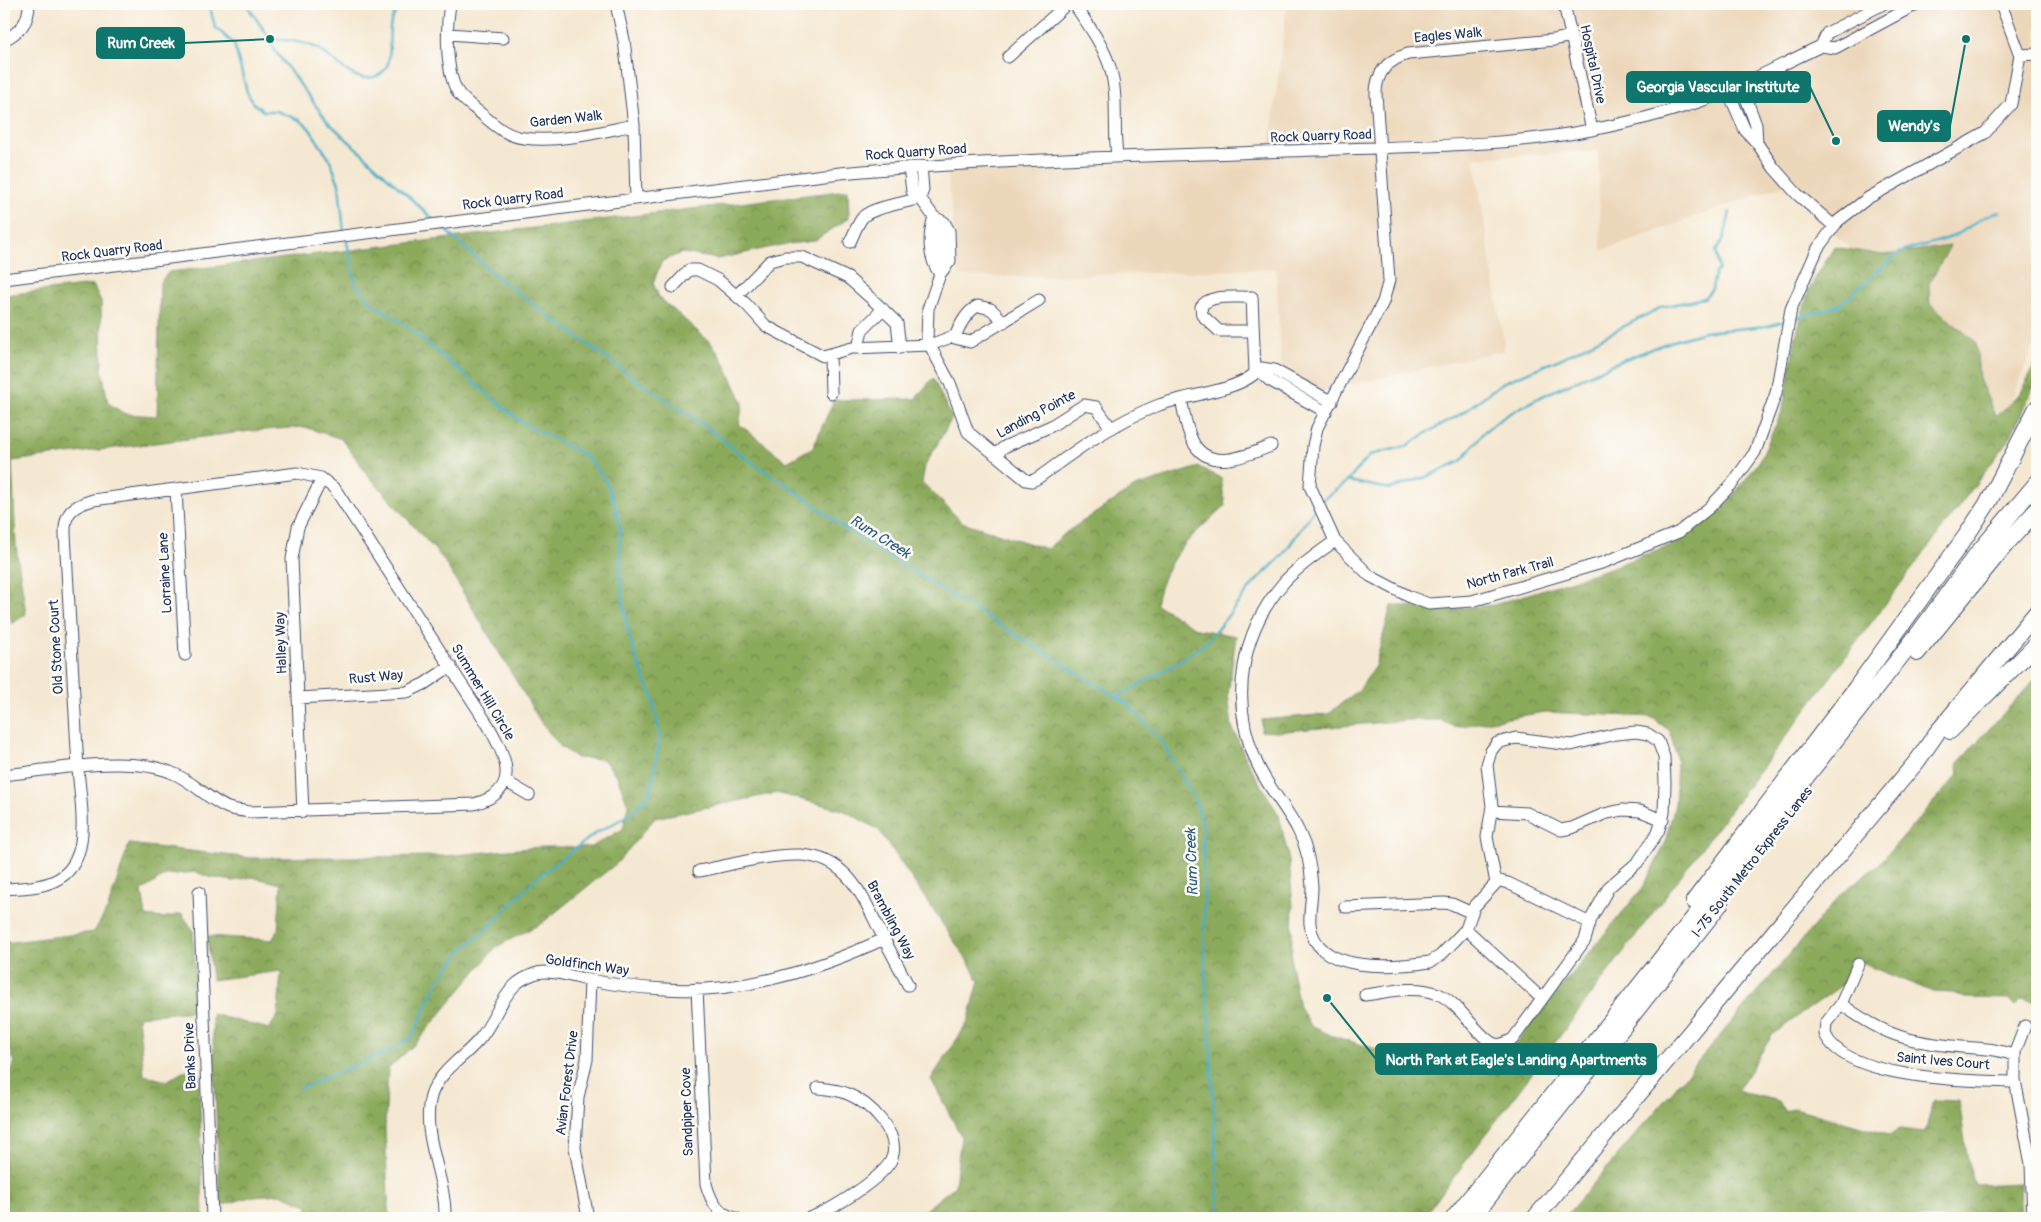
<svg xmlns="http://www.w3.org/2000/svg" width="2041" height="1222" font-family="Pangolin,sans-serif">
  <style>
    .built { fill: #ecd7ba }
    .forest { fill: url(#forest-crowns); stroke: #546c5d }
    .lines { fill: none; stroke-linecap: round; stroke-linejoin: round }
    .stream { stroke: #48aec7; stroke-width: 2.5 }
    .minor-casing { stroke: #3c4b6f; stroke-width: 13 }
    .highway-casing { stroke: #3c4b6f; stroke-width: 18 }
    .minor { stroke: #fff; stroke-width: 11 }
    .highway { stroke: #fff; stroke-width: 16 }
    .labels { text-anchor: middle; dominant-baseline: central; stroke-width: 5; stroke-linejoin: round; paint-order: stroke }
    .street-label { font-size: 14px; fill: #1b2f5e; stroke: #fdfcf7 }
    .water-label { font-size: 15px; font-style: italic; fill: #2b5b83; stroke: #fdfcf7 }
    .leader { fill: none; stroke: #0f766e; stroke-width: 2 }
    .callout-dot { fill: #0f766e; stroke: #fdfcf7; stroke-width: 2 }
    .callout { fill: #0f766e; stroke: #0f766e; stroke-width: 2 }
    .callout-label { font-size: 15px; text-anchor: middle; font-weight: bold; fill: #fff }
  </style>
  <defs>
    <pattern id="forest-crowns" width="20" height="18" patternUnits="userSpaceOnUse" patternTransform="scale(1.25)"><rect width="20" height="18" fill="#8caa5c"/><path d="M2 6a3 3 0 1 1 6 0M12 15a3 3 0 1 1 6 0" fill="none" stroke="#728b4f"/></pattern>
  </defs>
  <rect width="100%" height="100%" fill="#fdfcf7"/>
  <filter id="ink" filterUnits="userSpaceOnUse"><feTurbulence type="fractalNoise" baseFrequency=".02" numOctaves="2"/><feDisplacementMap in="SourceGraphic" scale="10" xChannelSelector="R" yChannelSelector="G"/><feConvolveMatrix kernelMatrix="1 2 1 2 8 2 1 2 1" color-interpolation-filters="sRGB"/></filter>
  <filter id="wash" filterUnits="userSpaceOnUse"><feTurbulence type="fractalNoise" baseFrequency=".0096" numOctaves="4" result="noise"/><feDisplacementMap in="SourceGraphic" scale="20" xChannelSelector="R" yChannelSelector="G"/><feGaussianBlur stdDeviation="1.12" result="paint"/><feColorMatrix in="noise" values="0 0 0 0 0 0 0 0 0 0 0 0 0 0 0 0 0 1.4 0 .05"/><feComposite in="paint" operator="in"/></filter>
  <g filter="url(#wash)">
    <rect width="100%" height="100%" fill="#f5e8d2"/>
    <path class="built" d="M1287,4H2037V338L2003,419L1870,268L1784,185L1601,251L1598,151L1474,158L1505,350L1283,400L1276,269L1025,277L959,276L947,169L1269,152Z"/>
    <path class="forest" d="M848,190L849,218L814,241L781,245L718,259L682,253L662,261L653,283L659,297L712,344L723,360L743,403L739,424L787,462L813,447L834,400L915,399L933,378L952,418L925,466L922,482L962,522L1047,549L1068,531L1135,487L1199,467L1221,478L1225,506C1190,538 1166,555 1156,604L1197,629L1236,636L1228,695L1232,727L1248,763L1279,815L1289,861L1293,906L1291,964L1299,1007L1312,1027L1333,1036L1392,1054L1467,1064H1498L1644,886L1664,846L1675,804L1677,760L1670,731L1651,717L1545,712L1454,727L1441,720H1408L1276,732L1261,731L1262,720L1328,714L1360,689L1375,666L1391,606H1405L1439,610L1494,605L1607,569L1673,544L1721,511L1759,462L1783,409L1796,336L1809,289L1834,247L1883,255L1950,246L1929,284L1930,304L1976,342L1979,379L1996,417L2022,391L2037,359V380L2009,440L1423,1218H915L955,1186L961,1136L931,1079L968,1022L979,981L969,963L879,830L843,810L776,793L655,818L617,863L542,923L496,947L417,1042L388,1069L385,1128L389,1218H310L307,1205L280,1194L253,1196L220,1206L212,1014L269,1029L278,1015L281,971L212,980L207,936L272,940L278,930L281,884L252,877L233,881L209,877L196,872L165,875L142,891L146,916L163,918L182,914L193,930L197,1011L138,1016L144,1075L166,1081L187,1070L199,1071L203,1218H4V1089L14,1062L4,1032V943L94,932L108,908L129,844L252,858L445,856L540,847H591L623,829L628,805L617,776L603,759L577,758L561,747L542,724L443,559L367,474L342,439L304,427L251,431L12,461L16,546L26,614L12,624L4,589V295L93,285L101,301L102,370L108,403L125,414L157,416L160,282L169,272Z
      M2037,677V1031L2036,1002L2021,999L2015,1006L2010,999L1965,998L1953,993L1933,992L1851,959L1842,985L1773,1034L1737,1091L1779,1101L1785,1112L1795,1108L1889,1135L1900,1129L1925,1132L1934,1100L1959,1101L1968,1162L1975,1185L2020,1183L2021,1218H1564L1842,893L1878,865L1959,773L1957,764Z"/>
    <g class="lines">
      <path class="stream" d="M209,4L215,27L234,44L247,92L253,103L263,111H276L300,120L309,128L330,160L339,184L344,233
        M246,4L270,39L275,51L328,122L434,220
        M270,39C286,40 300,41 315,47C334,56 350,84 374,77C396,71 388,43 390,27C391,18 397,10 403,4
        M442,227L504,283L638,381L704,425L747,459L799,493L851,533L1128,704L1163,743L1195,800L1203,824L1205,971L1210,1035L1219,1218
        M1793,319L1840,305L1897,254C1916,245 1937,244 1956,235C1970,228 1984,213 2000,212
        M1348,481L1390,489L1426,477L1461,461L1485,431L1505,416L1538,398L1620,361L1667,343L1704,332L1767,326L1785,321
        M1321,501L1348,481L1370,455L1407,446L1428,432L1461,414L1502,383L1560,359L1662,307L1704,298L1712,289L1715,273L1719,270L1716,251L1724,238L1730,212
        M1117,697L1176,664L1207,642L1255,582L1282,556L1316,507
        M299,1089L390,1051L412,1037L439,980L462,950L491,925L535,879L596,833L629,815L647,797L652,786L660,736L653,698L638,663L627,627L620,576V526L614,501L604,478L588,458L577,451L521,422L404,324L372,303L356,284L346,238"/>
    </g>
  </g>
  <g filter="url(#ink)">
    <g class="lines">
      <g class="minor-casing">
        <path id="minor" d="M450,4C446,27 445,74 459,94C466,103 476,109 485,117C497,127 507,136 524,138C560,143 599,132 634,125
          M616,4L624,40L634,125L636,199
          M1074,4C1087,23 1101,42 1109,64C1119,93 1113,126 1117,156
          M1564,4L1592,130
          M449,34L503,38
          M1571,36L1554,40L1408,54C1388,60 1376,72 1376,94L1389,280L1383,302L1317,428L1313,446L1310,486L1335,541L1370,576L1410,597L1429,604L1472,601L1605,562L1679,532L1710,507L1732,484L1755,452L1776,393L1791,309L1818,248L1838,221L1868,198L1985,133L2011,104L2020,55L2001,4
          M4,40C20,32 29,22 29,4
          M1821,46L1827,33L1883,4
          M2020,55L2037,54
          M1008,57L1067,4
          M1741,84L1756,125L1757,143
          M1728,91L1745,130L1757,143L1774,168L1797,194L1834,226
          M909,167L912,191L920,198L934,217L939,232L940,274L928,309L927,340L950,383L968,432L1026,480L1032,481L1038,478C1076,450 1114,422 1159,405C1186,395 1231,392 1253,375L1255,371L1252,297C1237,298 1210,293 1201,307L1202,315L1219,331H1253
          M934,217L944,222L949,231L950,261L940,274
          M934,217C928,236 928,258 940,274
          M850,242C854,234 857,224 863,217C872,207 905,203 920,198L923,190L921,166
          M4,279L840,173C1007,158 1174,156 1341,149C1424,146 1508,146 1591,130C1637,121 1687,108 1730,90C1761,76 1791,60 1821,46L1835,48L1917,4
          M673,287L689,270H698L718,280L746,304L766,326L823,356L852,348L930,345L951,337L970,342L1039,300
          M737,295L770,261L785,257H802L848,278L875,302L897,323L900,348
          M955,337C959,326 967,311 978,306L991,309L1004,322
          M858,348L862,330L883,309
          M830,355L831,393
          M1255,367L1274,370L1332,402
          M1256,368L1269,380L1326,412
          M1181,399C1184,412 1186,428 1192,440C1208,474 1247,455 1271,446
          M995,455L1004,447L1051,426L1084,405L1096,407L1111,428
          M176,490L185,655
          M1335,541C1318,553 1299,566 1285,581C1241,631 1229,700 1256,761C1266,786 1287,807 1299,832C1307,848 1311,868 1312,887C1312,899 1309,912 1310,924C1315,975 1395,967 1430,962L1440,956L1466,929L1474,907L1496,883L1487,837L1492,806L1487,765L1491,751L1497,743L1516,738L1571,745L1616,734L1636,732L1648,734L1658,741L1664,757L1665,783L1664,813L1658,832L1638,862L1609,887L1591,919L1585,940L1513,1039C1507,1042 1501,1046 1495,1044C1480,1040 1459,1002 1438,994C1415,985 1388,992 1365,995
          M298,698L407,692L424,684L451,666
          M4,775C50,770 127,755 170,772C192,780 207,799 228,808C235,810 243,811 250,812L474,804C523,791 506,757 488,725L335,489L321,478L297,473L93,500C73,506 64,512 65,534L78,768C80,803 95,863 54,881C39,888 20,888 4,889
          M505,781L529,795
          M1492,811L1527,813L1561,830L1572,828L1604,814L1622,810L1640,811L1663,820
          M303,812L292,559L298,527L322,479
          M699,871C730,865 769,854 800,855C847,857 862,895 880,931C889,949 899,967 908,985
          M1496,880L1508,883L1590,923
          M199,892L212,1218
          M1345,907L1444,903L1452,904L1472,913
          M1466,929L1541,998
          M1858,964L1841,1004L1826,1023L1825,1034C1845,1080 1972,1081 2015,1082
          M697,989L706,1184C711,1201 717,1214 736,1218
          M1841,1004C1885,1036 1908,1042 1962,1047C1981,1049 1997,1048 2015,1056
          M2025,1026L2015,1052V1080L2031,1164L2033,1218
          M445,1218C447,1180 420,1135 431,1096C439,1070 467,1056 482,1036C494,1020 501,999 515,985C519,981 529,976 534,974C550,968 574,978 590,980C615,985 640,988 665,989C741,994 816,970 884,939
          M588,1218L575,1148L578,1097L587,1060L590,980
          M809,1218C829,1212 885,1177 892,1158C901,1133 869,1103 848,1094C839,1090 828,1089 818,1088"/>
      </g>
      <g class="highway-casing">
        <path id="highway" d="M1917,653L2005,545L2037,510
          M1950,731L2037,644
          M1694,901L1856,688L1966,536L1989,501L2037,408
          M1454,1218L1795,791L1919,633L1973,559L2037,483
          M1472,1218L1720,904
          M1535,1218L1918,760L1936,734L2037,612"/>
      </g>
      <use href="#minor" class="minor"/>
      <use href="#highway" class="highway"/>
    </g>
  </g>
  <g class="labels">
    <g class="street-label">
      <text transform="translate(1448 35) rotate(-5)">Eagles Walk</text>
      <text transform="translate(1593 64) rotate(78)">Hospital Drive</text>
      <text transform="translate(566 119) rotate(-6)">Garden Walk</text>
      <text transform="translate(1321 136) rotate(-2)">Rock Quarry Road</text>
      <text transform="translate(916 152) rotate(-4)">Rock Quarry Road</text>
      <text transform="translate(513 199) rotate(-7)">Rock Quarry Road</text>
      <text transform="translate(112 251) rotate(-7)">Rock Quarry Road</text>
      <text transform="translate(1036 414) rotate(-28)">Landing Pointe</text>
      <text transform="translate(165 573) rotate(-93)">Lorraine Lane</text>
      <text transform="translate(1510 573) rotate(-15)">North Park Trail</text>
      <text transform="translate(281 643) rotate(-92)">Halley Way</text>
      <text transform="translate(56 647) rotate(-93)">Old Stone Court</text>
      <text transform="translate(376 677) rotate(-5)">Rust Way</text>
      <text transform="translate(483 692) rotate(59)">Summer Hill Circle</text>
      <text transform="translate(1752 862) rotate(-52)">I-75 South Metro Express Lanes</text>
      <text transform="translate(891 920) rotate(62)">Brambling Way</text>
      <text transform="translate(587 965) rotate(8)">Goldfinch Way</text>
      <text transform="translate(190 1056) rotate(-92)">Banks Drive</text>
      <text transform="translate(1943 1061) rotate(5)">Saint Ives Court</text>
      <text transform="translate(567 1083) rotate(-83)">Avian Forest Drive</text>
      <text transform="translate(687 1112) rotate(-92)">Sandpiper Cove</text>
    </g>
    <g class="water-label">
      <text transform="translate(880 537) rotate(32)">Rum Creek</text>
      <text transform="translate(1192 862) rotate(-92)">Rum Creek</text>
    </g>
  </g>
  <path class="leader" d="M270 39L184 43M1836 141L1810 87M1966 39L1950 126M1327 998L1376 1059"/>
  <g class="callout-dot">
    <circle cx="270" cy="39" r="5"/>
    <circle cx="1836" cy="141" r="5"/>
    <circle cx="1966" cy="39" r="5"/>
    <circle cx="1327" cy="998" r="5"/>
  </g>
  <g class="callout">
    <rect x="97" y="28" width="87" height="30" rx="5"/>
    <rect x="1627" y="72" width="183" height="30" rx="5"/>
    <rect x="1878" y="111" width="72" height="30" rx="5"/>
    <rect x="1376" y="1044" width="280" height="30" rx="5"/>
  </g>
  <g class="callout-label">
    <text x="141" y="48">Rum Creek</text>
    <text x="1718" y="92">Georgia Vascular Institute</text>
    <text x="1914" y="131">Wendy's</text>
    <text x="1516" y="1065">North Park at Eagle's Landing Apartments</text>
  </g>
  <rect width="2041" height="1222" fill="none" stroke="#fdfcf7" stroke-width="20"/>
</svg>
